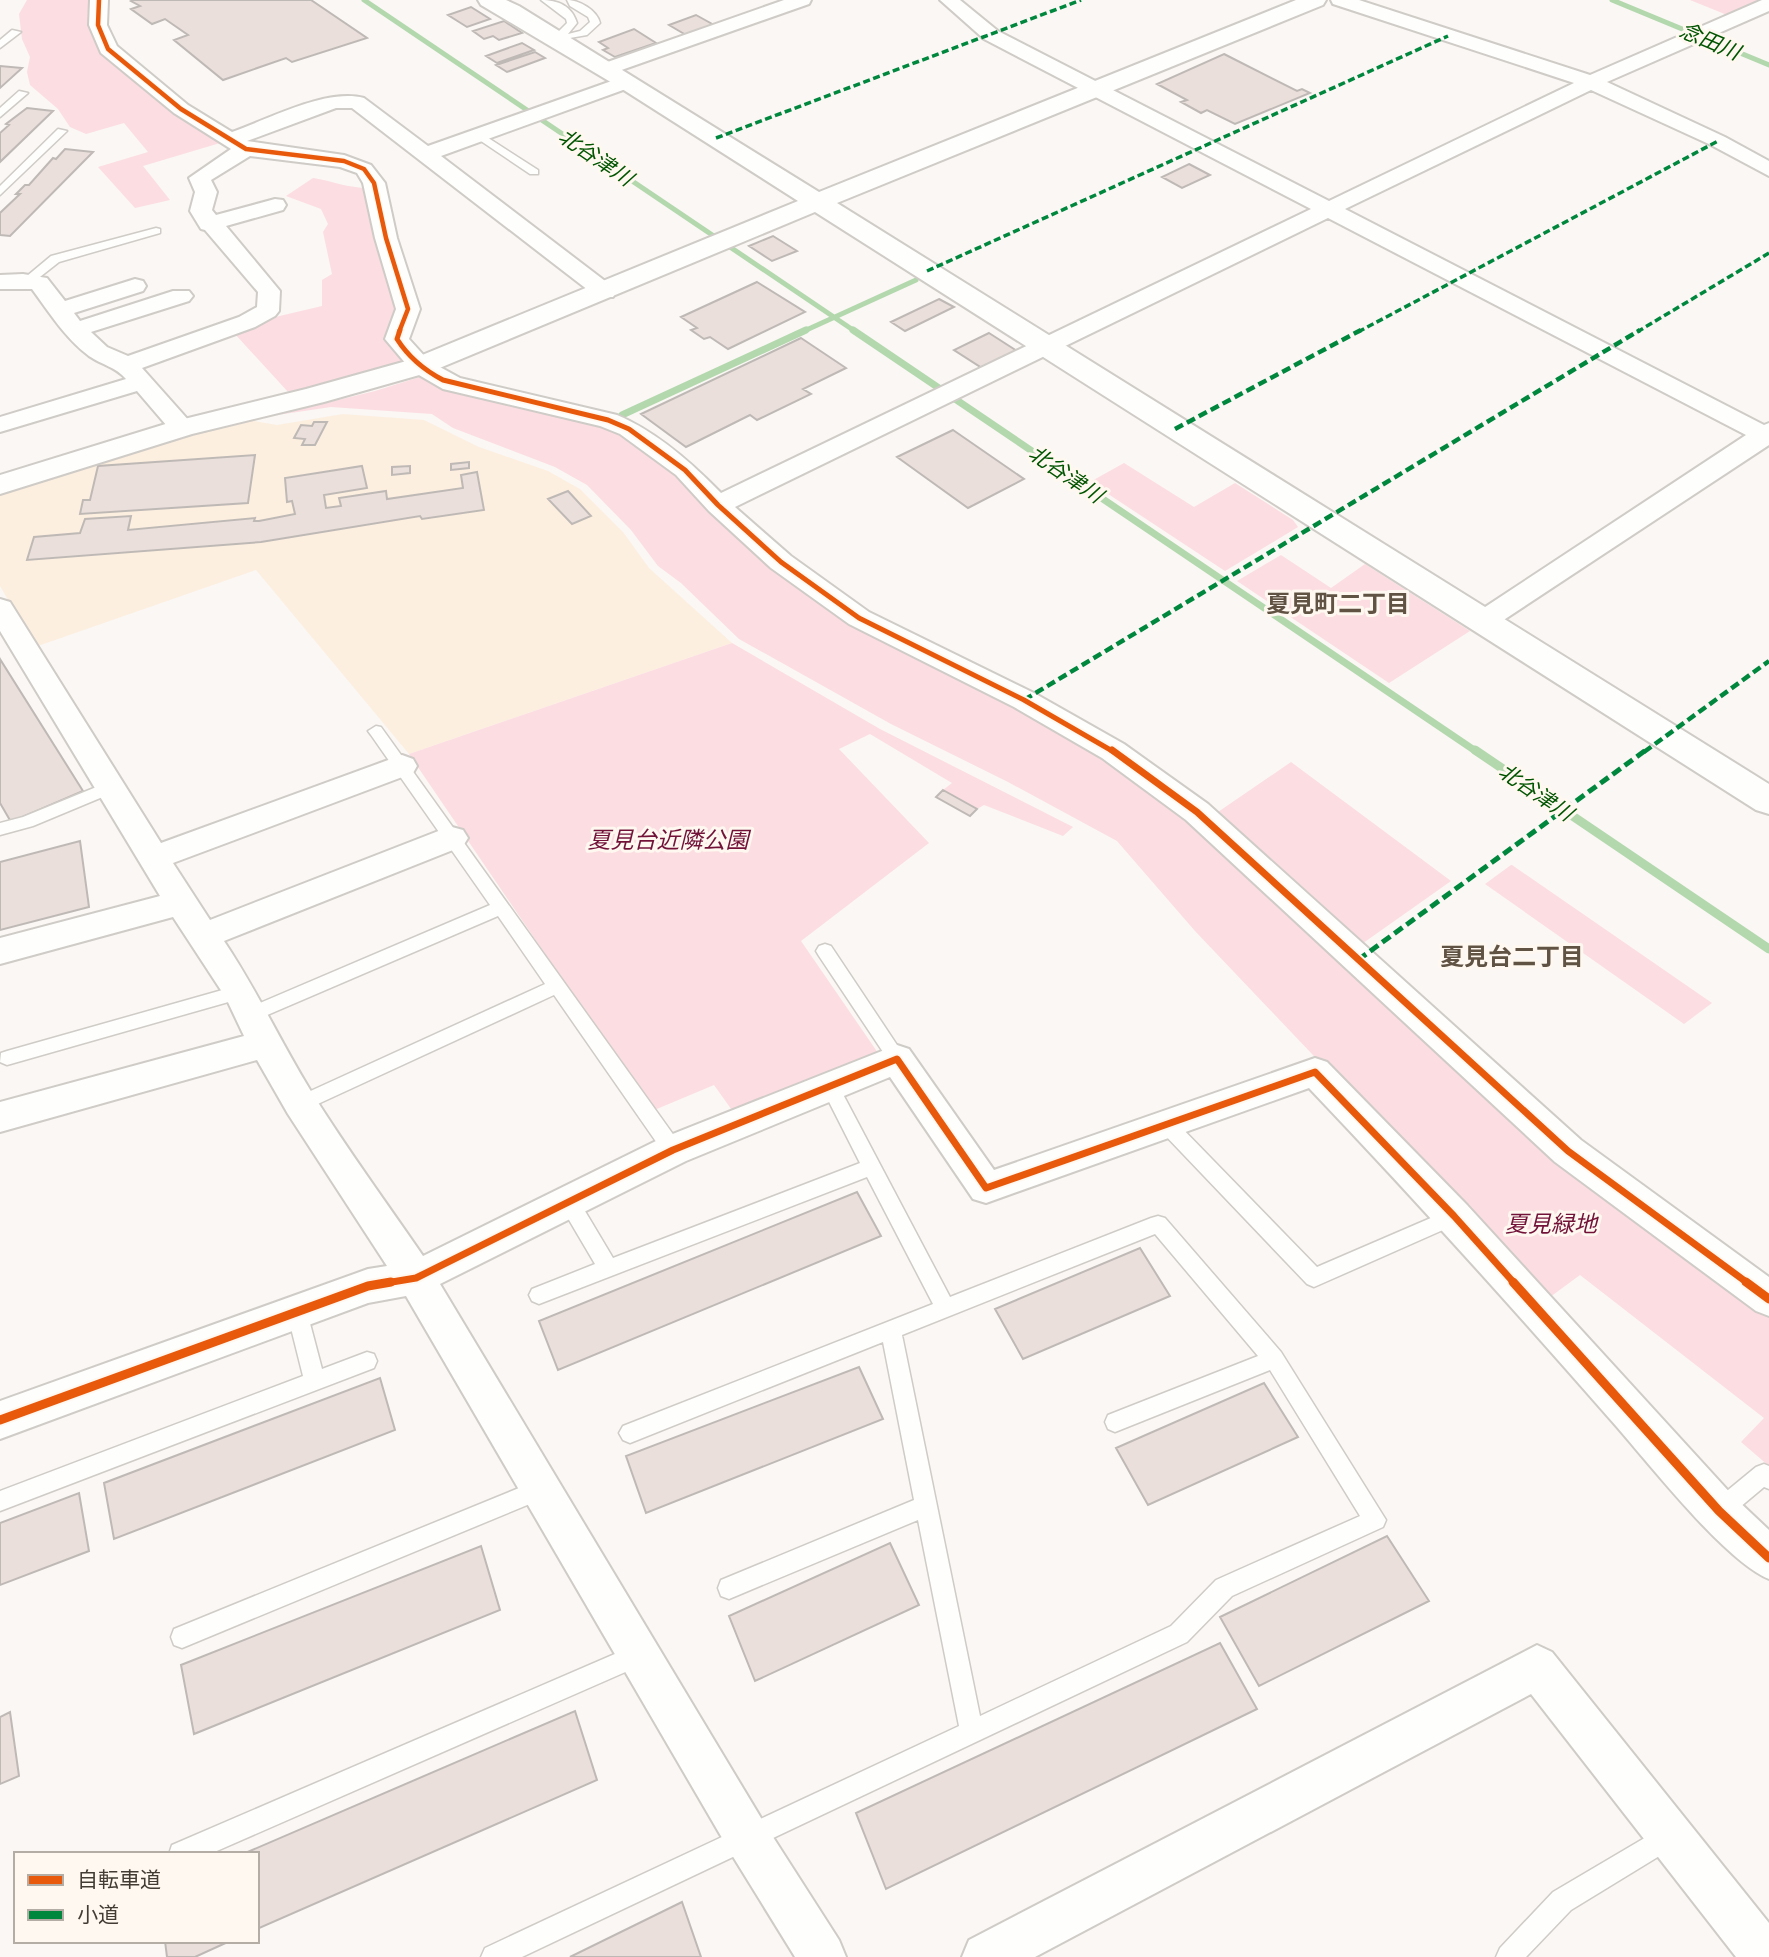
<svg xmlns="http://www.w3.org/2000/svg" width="1769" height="1957" font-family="'Zilla Slab','Noto Sans JP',serif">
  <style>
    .built { fill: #fdefe0 }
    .green { fill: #fcdde2 }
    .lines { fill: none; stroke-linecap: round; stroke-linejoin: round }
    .stream-far2 { stroke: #b3d8ad; stroke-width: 5 }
    .stream-far1 { stroke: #b3d8ad; stroke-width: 7 }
    .stream { stroke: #b3d8ad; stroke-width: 9 }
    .building { fill: #eadfdb; stroke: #bfb9b6; stroke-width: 2 }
    .lane-casing { stroke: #cfcbc6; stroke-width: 3 }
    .street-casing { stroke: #cfcbc6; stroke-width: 4 }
    .secondary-casing { stroke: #cfcbc6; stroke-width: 4 }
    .lane { fill: #fefefd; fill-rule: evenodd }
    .street { fill: #fefefd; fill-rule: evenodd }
    .secondary { fill: #fefefd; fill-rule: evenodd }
    .quiet-far2 { stroke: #00873e; stroke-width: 3.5; stroke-dasharray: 7 3.5; stroke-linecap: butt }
    .quiet-far1 { stroke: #00873e; stroke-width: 4.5; stroke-dasharray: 9 4.5; stroke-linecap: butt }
    .quiet { stroke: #00873e; stroke-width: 5; stroke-dasharray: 10 5; stroke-linecap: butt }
    .cycleway-far3-casing { stroke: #fef8f0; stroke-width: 7 }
    .cycleway-far2-casing { stroke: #fef8f0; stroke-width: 9 }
    .cycleway-far1-casing { stroke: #fef8f0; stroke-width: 11 }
    .cycleway-casing { stroke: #fef8f0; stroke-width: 13 }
    .cycleway-far3 { stroke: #e8590c; stroke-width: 4.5 }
    .cycleway-far2 { stroke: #e8590c; stroke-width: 5 }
    .cycleway-far1 { stroke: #e8590c; stroke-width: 7 }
    .cycleway { stroke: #e8590c; stroke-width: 9 }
    .labels { text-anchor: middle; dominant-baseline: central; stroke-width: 6; stroke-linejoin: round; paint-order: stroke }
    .far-water-label { font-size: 21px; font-style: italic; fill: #025500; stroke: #fef8f0 }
    .park-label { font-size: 23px; font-style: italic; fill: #721239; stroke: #fef8f0 }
    .neighbourhood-label { font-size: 24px; font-weight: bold; fill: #615343; stroke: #fef8f0 }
  </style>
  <rect width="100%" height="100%" fill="#faf7f4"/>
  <path class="built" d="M343,414L424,420L479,447L548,471L580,489L623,532L649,568L732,643L409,754L256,570L35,647L0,586V495L139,449L249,420L277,425Z"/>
  <path class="green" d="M27,0H92V26L175,111L220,143L143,166L170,200L135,208L98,167L148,152L124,123L86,134L70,127L58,109L30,85L27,72L30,57L22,39L19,14Z
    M1690,0H1757L1763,3L1732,17Z
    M313,178C332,181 348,188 368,188L401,309L406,360L289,393L234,333L267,319L322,306V280L332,274L323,232L328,224L321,209L286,196Z
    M423,376L621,431L675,472L774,566L1109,754L1769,1310V1466L1741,1442L1764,1418L1580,1275L1546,1300L1195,931L1117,841L1008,782L891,724L739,639L681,583L658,566L631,530L587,485L555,467L453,428L432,414L331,407L277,415L375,391Z
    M1124,463L1194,507L1235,483L1293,520L1298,527L1225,571L1090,482Z
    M1281,555L1331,588L1365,564L1470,631L1389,683L1237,581Z
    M732,643L880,729L1073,827L1063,836L984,805L977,809L943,790L952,783L870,734L839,749L929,843L801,941L878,1053L734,1113L714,1085L652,1111L409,754Z
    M1291,762L1451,881L1359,946L1218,812Z
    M1511,865H1512L1712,1003L1684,1024L1485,884Z"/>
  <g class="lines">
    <path class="stream-far2" d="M364,0L856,332
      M1612,0L1769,65
      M802,332L916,280"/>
    <path class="stream-far1" d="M853,330L1477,752
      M622,415L806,330"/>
    <path class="stream" d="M1475,750L1769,949"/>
  </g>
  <path class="building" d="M311,0L367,38L292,62L286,58L223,80L174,40L188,35L165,19L152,24L131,9L140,6L131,1L133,0Z
    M471,7L490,19L467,27L448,15Z
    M696,15L714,25L686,35L669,25Z
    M504,21L522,33L499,40L493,36L484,39L473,31Z
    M634,29L656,43L615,57L603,50L608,48L599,42Z
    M522,43L534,50L497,63L486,56Z
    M535,52L545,58L507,72L496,65Z
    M1224,54L1297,91L1302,89L1310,93L1235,124L1207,110L1201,113L1181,102L1187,100L1157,84Z
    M0,66L22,68L0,88Z
    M27,108L53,111L0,162V133L9,125L6,124Z
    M65,149L93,152L10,236L0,235V213L20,194H16L25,185H29L53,158L56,159Z
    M1189,164L1210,175L1182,188L1162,177Z
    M773,236L797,251L772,261L749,246Z
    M757,282L805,312L728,349L710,337L704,339L691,330L697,328L681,317Z
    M939,299L954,307L905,331L891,322Z
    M989,333L1017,351L982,368L954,350Z
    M801,338L846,368L803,389L811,394L757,420L750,415L686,447L641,414Z
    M314,422H327L315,445H302L305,439L294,438L301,425L312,426Z
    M953,430L1024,479L968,508L897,457Z
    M255,455L248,503L80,514L83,500H90L98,466Z
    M469,462V468L451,470V464Z
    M362,466L367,488L324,495L326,508L341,506L339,498L386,491L387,499L463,488L461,475L477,472L484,510L422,519L420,516L261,542L27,560L34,537L80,533L85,519L131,516L128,530L255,518L254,521H259L295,514L292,501L287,502L285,478Z
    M410,466V473L392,475V467Z
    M568,491L591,516L572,524L548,499Z
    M0,659L83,791L11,822L0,803Z
    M943,790L977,809L970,816L936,797Z
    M80,841L89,907L0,930V862Z
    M857,1192L881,1236L558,1370L539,1321Z
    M1140,1248L1170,1296L1023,1359L995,1309Z
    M859,1367L883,1419L646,1513L626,1456Z
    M380,1378L395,1430L114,1539L104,1483Z
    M1264,1383L1298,1437L1148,1505L1116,1448Z
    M79,1493L89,1551L0,1585V1523Z
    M1387,1536L1429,1601L1259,1686L1220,1617Z
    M890,1543L919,1605L755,1681L729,1616Z
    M481,1546L500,1610L194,1734L181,1665Z
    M1220,1643L1257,1709L886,1889L856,1813Z
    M575,1711L597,1780L257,1929V1854H243Z
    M10,1712L19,1776L0,1784V1717Z
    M682,1902L701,1957H570Z
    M165,1941H230L195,1957H167Z"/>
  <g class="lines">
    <g class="lane-casing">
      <path id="lane" d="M541,0C558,0 572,6 577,23L568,34L580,31L590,22L588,17L570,6L567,0C579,0 597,10 600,23L587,35L553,41V37L567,23L566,19Z
        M12,30L21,32L0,48V40Z
        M19,91L28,93L0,117V108Z
        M58,129L67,131L0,195V186Z
        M479,132L538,170V174H530L475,137V133Z
        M156,228L160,229V233L59,262L31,284L21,281L51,256Z
        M376,726L381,727L680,1144L682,1150L680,1156L673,1158L666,1156L554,995L307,1109L300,1112L293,1109L291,1104L293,1099L545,984L498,916L258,1019H246L243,1014L246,1009L490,905L371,735L368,731Z
        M111,781L119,787L117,791L33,826L0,835V823L23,817Z
        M825,944L831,946L903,1054L906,1059L903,1064L897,1066L891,1064L819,956L816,951L819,946Z
        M240,985L246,987L249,992L246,997L7,1065L0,1062L1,1053L7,1051Z
        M830,1079L836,1081L950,1297L1151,1218L1158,1216L1165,1218L1281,1352L1386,1520L1383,1527L1232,1596L1187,1642L522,1957H481L485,1948L959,1726L918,1520L729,1599L721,1596L718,1588L721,1580L914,1500L883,1342L630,1443L623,1440L619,1433L623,1426L933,1304L867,1177L539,1304L532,1301L529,1295L532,1289L595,1264L562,1208L559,1202L562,1196L569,1194L576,1196L613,1258L860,1163L821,1086L824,1081ZM1155,1234L1258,1356L1108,1415L1105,1422L1108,1429L1115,1432L1270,1370L1360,1516L1216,1580L1171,1626L980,1716L902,1335Z
        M1168,1118L1175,1121L1317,1267L1454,1208L1461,1210L1464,1216L1461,1222L1314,1287L1307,1284L1161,1131L1159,1126L1161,1121Z
        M297,1303L304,1306L307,1312L322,1369L367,1352L374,1354L377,1361L374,1368L0,1511V1491L303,1376L287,1312L290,1306Z
        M1764,1464L1769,1466V1489L1764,1487L1727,1518L1719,1521L1711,1518L1708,1511L1711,1504L1756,1467Z
        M541,1479L549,1482L552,1489L549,1496L182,1648L174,1645L171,1637L174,1629Z
        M638,1644L646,1647L649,1655L646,1663L210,1854H169L172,1845Z
        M1670,1823L1679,1826L1682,1835L1679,1844L1571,1910L1526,1957H1496L1500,1948L1553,1892Z"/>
    </g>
    <g class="street-casing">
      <path id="street" d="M90,0H108L107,25L117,46L188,105L232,132C269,119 326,88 364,98L428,146L620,78H634L637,82L634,86L441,156L613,287L616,292L613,297H597L352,108H336L247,141L344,155L371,165L385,183L397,238L420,309L409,339L429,361L460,378L617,415C657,432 691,462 721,493L1311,209L984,39L940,0H960L998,31L1329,201L1574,83L1333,4L1331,0H1359L1590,75L1762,0H1769V11L1607,82L1725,137L1769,161V176L1711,145L1591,90L1345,209L1764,425L1769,423V445L1493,627L1483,630L1473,627L1469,621L1473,615L1746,435L1328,218L735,507L791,556L869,612L1034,693L1124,744L1208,804L1581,1140L1769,1277V1316L1756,1311L1555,1162L1186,820L1102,758L1014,707L849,624L771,568L709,511L676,475L620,434L600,426L443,389L412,371L385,339L396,309L375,238L363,183L357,173L340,167L250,156L211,180L217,192L212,210L216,215L275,199L283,200L286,205L283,210L226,226L280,291L279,311L275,316L255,327L142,368L191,423L195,428L191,433L182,436L173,433L137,391L0,432V417L126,379C116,367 102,365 89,356C65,338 49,312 32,289H0V275L23,274L47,278L65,301L135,279L143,281L146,286L143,291L74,313L80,321L173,291H189L193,296L189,301L91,332L107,347L128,356L239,317L257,307L258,292L205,230L201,229L190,211L195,192L189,178L231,149L174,113L101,53L89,25Z
        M784,0H811L809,4L613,73L606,75L596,69L599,65Z
        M0,599L10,602L161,843L391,759L402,755L413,759L417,766L413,773L173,863L210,920L441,830L452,827L463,830L468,838L463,846L224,941C257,990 281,1043 312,1093C347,1149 386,1202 423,1256L660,1139L897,1045L909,1049L994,1170L1315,1058L1327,1062L1467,1205L1734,1497L1769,1530V1579C1723,1560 1645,1458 1609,1418C1511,1306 1412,1196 1309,1088L986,1203L973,1199L890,1077L686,1161L440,1284L764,1823L839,1940L846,1957H795L732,1855L406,1296L368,1303L0,1439V1401L368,1269L387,1266L288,1114L257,1060L0,1132V1102L244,1036L226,998L173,917L0,964V938L160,896L0,631Z
        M1537,1645L1552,1652L1769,1923V1957H1736L1531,1694L1035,1957H962L969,1940Z"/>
    </g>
    <g class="secondary-casing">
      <path id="secondary" d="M478,0H506L519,6L819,192L1296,0H1326L1323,5L837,203L1769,784V814L1756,810L815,212L430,372L324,402L192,434L0,494V475L172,422L306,389L410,360L798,201L619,87L481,5Z"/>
    </g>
    <use href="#lane" class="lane"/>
    <use href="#street" class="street"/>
    <use href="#secondary" class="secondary"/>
    <path class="quiet-far2" d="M716,138L1081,0
      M927,271L1448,36
      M1358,332L1718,141
      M1637,332L1769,253"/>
    <path class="quiet-far1" d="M1175,429L1361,330
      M1024,700L1640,330
      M1644,752L1769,661"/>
    <path class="quiet" d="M1358,960L1646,750"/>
    <g class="cycleway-far3-casing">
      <path id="cycleway-far3" d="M99,0L98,25L108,49L181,109L246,149L344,161L364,169L374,183L386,238L408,309L399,332"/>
    </g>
    <g class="cycleway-far2-casing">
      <path id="cycleway-far2" d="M400,330L397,339C409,358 424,370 443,380L608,420L629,429L685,470L718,505L781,562L859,618L1024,700L1114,752"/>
    </g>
    <g class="cycleway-far1-casing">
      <path id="cycleway-far1" d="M1112,750L1197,812L1568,1151L1749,1284
        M380,1284L416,1278L673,1150L897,1059L986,1188L1315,1072L1454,1216L1515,1284"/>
    </g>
    <g class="cycleway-casing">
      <path id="cycleway" d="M1513,1282L1719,1511L1769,1558
        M1746,1282L1769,1299
        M0,1420L368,1286L391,1282"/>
    </g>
    <use href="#cycleway-far3" class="cycleway-far3"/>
    <use href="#cycleway-far2" class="cycleway-far2"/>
    <use href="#cycleway-far1" class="cycleway-far1"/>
    <use href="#cycleway" class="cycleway"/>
  </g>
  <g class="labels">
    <g class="far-water-label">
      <text transform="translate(1710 41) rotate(23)">念田川</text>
      <text transform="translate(596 157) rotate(34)">北谷津川</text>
      <text transform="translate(1066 474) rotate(34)">北谷津川</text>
      <text transform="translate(1536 792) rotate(34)">北谷津川</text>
    </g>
    <g class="park-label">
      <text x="668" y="840">夏見台近隣公園</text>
      <text x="1551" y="1224">夏見緑地</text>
    </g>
    <g class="neighbourhood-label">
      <text x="1338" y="603">夏見町二丁目</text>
      <text x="1512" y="956">夏見台二丁目</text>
    </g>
  </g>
  <rect x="14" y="1852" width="245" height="91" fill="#fef8f0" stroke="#b3ada5" stroke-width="2"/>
  <rect x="28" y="1875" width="35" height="10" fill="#e8590c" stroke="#b3ada5" stroke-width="2"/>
  <text x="77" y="1887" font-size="21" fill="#423c34">自転車道</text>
  <rect x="28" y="1910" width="35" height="10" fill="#00873e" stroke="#b3ada5" stroke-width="2"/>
  <text x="77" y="1922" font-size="21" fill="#423c34">小道</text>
</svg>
